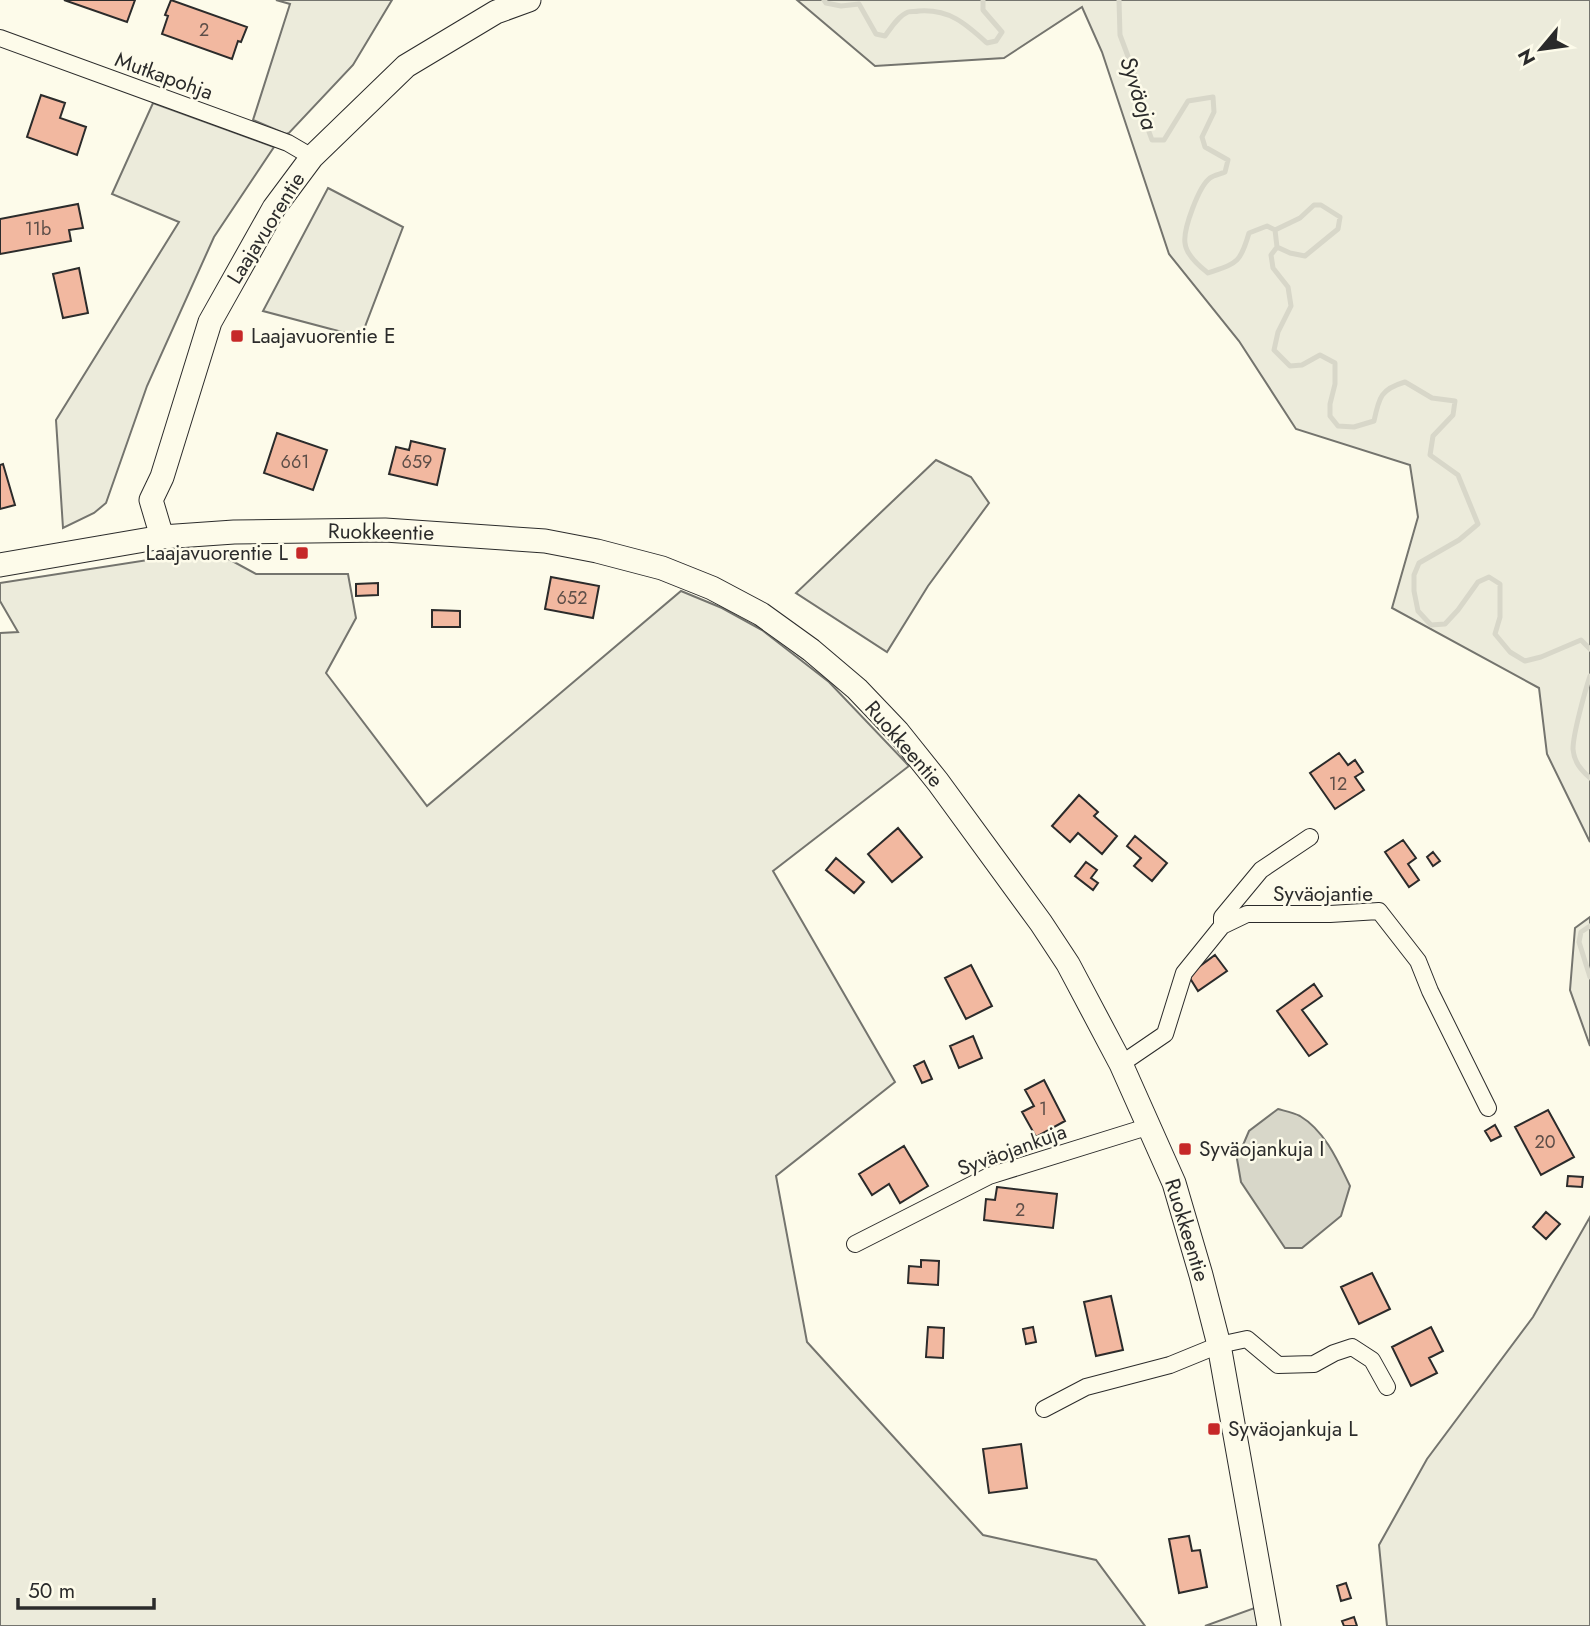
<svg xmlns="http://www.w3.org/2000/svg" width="1590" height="1626" font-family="Jost,sans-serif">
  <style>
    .green { fill: #ecebdb; stroke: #74746e; stroke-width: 2 }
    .water { fill: #d8d7c9; stroke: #74746e; stroke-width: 2 }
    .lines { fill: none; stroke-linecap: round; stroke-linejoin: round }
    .stream { stroke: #d8d7c9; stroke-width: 5 }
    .building { fill: #f2b8a0; stroke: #2b2b2b; stroke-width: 2 }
    .street-casing { stroke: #2b2b2b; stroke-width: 18 }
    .secondary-casing { stroke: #2b2b2b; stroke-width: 25 }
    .street { stroke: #fdfbea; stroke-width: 16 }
    .secondary { stroke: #fdfbea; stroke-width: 23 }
    .poi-dot { fill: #c62828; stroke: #fdfbea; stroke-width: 2.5 }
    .labels { text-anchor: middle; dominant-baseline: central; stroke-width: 5; stroke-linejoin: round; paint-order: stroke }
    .number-label { font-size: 18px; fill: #5d4e48 }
    .street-label { font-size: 21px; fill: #2b2b2b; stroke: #fdfbea }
    .poi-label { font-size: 21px; fill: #2b2b2b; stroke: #fdfbea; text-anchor: start }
    .water-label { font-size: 23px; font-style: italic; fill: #2b2b2b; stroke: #fdfbea }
  </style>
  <rect width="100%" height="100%" fill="#fdfbea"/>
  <path class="green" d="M276,0H392L353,65L289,133L286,134L253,120L290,4Z
    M797,0H1590V842L1547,754L1539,688L1392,608L1418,517L1410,465L1296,429L1239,341L1169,254L1102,52L1082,7L1004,58L875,66Z
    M153,103L274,147L214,237L147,386L106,503L94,513L63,528L56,420L179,222L112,194Z
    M328,188L403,227L361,337L263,311Z
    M936,460L971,477L989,503L928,586L887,652L796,593Z
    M212,550L256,574H348L356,618L326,673L427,806L681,591L722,608L762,630L829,682L909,766L773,871L895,1082L776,1176L807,1342L983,1535L1096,1560L1145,1626H0V633L18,632L0,601V583Z
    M1590,917V1046L1570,990L1575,928Z
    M1590,1217V1626H1387L1379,1545L1427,1459L1533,1317Z
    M1260,1606L1264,1626H1205Z"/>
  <path class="water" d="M1278,1109C1285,1111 1294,1113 1300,1116C1325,1131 1338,1161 1350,1186L1341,1216L1302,1248H1285L1241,1182L1237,1159L1249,1131Z"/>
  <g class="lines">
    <path class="stream" d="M824,0L826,3L841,6L859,4L876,34L885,36C891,28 898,16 908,12C911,11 915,12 919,11C950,9 966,24 987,43L996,41L1002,32L983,10V0
      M1119,0L1120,35L1135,75L1145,121L1152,140H1164L1188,101L1213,97L1214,112L1202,137L1205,147L1228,160L1225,172C1221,174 1214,175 1210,178C1199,186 1183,229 1185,243C1186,255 1199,266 1208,273C1237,263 1240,264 1249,233L1267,226L1275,230L1277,247L1271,255L1273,268L1288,287L1291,306L1278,332L1274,350L1290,366L1302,365L1320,355L1335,363V384L1330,404V416L1338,426L1354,427L1374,421C1379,397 1381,389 1405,382L1432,398L1455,401L1453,415L1433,436L1430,455L1458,475L1478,524L1459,540L1419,563L1414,575V591L1418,611L1431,625L1445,624L1458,610L1478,582L1489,577L1500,584V617L1495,634L1510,652L1525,661L1541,657L1581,640L1590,649
      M1275,230L1300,218L1314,205H1321L1340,217L1338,229L1305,256L1290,253L1277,247
      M1590,676C1585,691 1573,734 1573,749C1574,762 1581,770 1590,778
      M1590,926L1581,932L1579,942L1590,977"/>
  </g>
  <path class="building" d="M64,0H135L127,22Z
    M171,0L247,27L241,42L238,41L232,59L162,34L168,16L165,15Z
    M41,95L65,103L60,118L86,127L77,155L27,137Z
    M78,204L83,228L69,230L71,241L0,254V219Z
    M79,268L88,313L63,318L53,274Z
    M277,433L327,450L313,490L264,473Z
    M411,441L445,449L437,485L389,474L396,447L409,450Z
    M3,464L15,505L0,509V465Z
    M551,577L599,586L593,618L545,609Z
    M378,583V595L356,596V584Z
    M432,610L460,611V627H432Z
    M1339,753L1348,765L1355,760L1363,772L1355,777L1364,790L1335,809L1310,773Z
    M1079,795L1098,812L1094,816L1117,836L1102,854L1078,833L1070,842L1052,826Z
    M898,828L922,857L892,882L868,854Z
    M1135,836L1167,863L1152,881L1134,866L1141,858L1127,846Z
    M1403,840L1416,858L1408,864L1419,880L1409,887L1385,852Z
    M1433,852L1440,861L1433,866L1427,857Z
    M836,858L864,882L854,893L826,870Z
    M1086,862L1097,870L1091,878L1098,883L1093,890L1075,876Z
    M1215,955L1227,971L1198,991L1188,975Z
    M971,965L992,1006L966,1019L945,978Z
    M1314,984L1322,996L1302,1010L1327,1044L1309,1056L1277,1011Z
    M973,1036L982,1058L959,1068L950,1046Z
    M924,1061L932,1079L922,1083L914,1066Z
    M1044,1080L1065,1121L1036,1137L1022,1112L1034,1106L1025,1090Z
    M1548,1110L1574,1157L1541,1175L1515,1127Z
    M1495,1125L1501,1136L1491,1141L1485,1131Z
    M904,1146L928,1186L900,1203L889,1184L872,1195L859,1174Z
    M1568,1176L1583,1177L1582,1187L1567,1186Z
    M997,1187L1057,1194L1053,1228L984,1220L986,1199L995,1200Z
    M1546,1212L1560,1224L1546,1239L1533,1227Z
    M921,1260L939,1261L938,1285L908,1283L909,1266L921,1267Z
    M1372,1273L1390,1309L1359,1324L1341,1287Z
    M1111,1296L1123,1350L1096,1356L1084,1302Z
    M928,1327L944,1328L943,1358L926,1357Z
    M1033,1327L1036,1342L1026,1344L1023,1329Z
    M1431,1327L1443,1351L1429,1358L1437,1373L1411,1386L1392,1347Z
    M1021,1444L1027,1488L989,1493L983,1449Z
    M1189,1536L1192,1551L1200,1550L1207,1587L1179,1593L1169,1539Z
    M1346,1583L1351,1598L1341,1601L1337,1586Z
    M1354,1617L1357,1626H1344L1342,1621Z"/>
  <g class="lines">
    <g class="street-casing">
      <path id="street" d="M0,38L288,143L312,157
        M1222,926V917L1261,870L1310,837
        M1121,1064L1165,1034L1184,973L1222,926L1247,914H1330L1379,911L1418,961L1430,991L1488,1108
        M855,1244L989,1176L1150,1126
        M1044,1409L1086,1387L1170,1365L1219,1345L1247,1339L1278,1365L1314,1364L1334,1353L1352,1347L1372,1360L1387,1387"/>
    </g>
    <g class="secondary-casing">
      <path id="secondary" d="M162,537L151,500L162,477L210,322L274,208L312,157L406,66L496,12L529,0
        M0,565L162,537L234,532L385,530L545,541L597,551L662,568L712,588L761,614L811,650L857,689L898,732L938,782L1041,923L1068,964L1121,1064L1174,1183L1201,1275L1219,1345L1269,1626"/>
    </g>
    <use href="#street" class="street"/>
    <use href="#secondary" class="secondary"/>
  </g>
  <g class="poi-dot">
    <rect x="230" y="329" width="14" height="14" rx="3.5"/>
    <rect x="295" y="546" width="14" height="14" rx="3.5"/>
    <rect x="1178" y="1142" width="14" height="14" rx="3.5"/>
    <rect x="1207" y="1422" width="14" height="14" rx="3.5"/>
  </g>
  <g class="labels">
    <g class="number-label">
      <text x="204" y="30">2</text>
      <text x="38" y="229">11b</text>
      <text x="295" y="462">661</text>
      <text x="417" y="462">659</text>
      <text x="572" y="598">652</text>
      <text x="1338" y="784">12</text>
      <text x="1043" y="1109">1</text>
      <text x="1545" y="1142">20</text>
      <text x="1020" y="1210">2</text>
    </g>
    <g class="street-label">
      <text transform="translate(164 76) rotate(20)">Mutkapohja</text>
      <text transform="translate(266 228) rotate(-58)">Laajavuorentie</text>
      <text transform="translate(381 532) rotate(1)">Ruokkeentie</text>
      <text transform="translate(904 744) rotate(49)">Ruokkeentie</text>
      <text x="1323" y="894">Syväojantie</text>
      <text transform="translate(1012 1150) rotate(-20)">Syväojankuja</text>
      <text transform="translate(1187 1230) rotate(73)">Ruokkeentie</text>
    </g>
    <g class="poi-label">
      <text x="251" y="336">Laajavuorentie E</text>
      <text x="288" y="553" text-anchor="end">Laajavuorentie L</text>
      <text x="1199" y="1149">Syväojankuja I</text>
      <text x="1228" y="1429">Syväojankuja L</text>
    </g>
    <g class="water-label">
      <text transform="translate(1139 93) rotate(72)">Syväoja</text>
    </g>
  </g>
  <g transform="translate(1541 49) rotate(241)" stroke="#fdfbea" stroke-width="5" paint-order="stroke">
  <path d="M0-5L12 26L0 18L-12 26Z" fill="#2b2b2b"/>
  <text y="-10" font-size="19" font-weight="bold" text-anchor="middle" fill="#2b2b2b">N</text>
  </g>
  <path d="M18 1598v10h136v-10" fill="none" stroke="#2b2b2b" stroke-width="3.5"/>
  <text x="28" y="1598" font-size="21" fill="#2b2b2b" stroke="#fdfbea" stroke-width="5" paint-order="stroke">50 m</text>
</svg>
